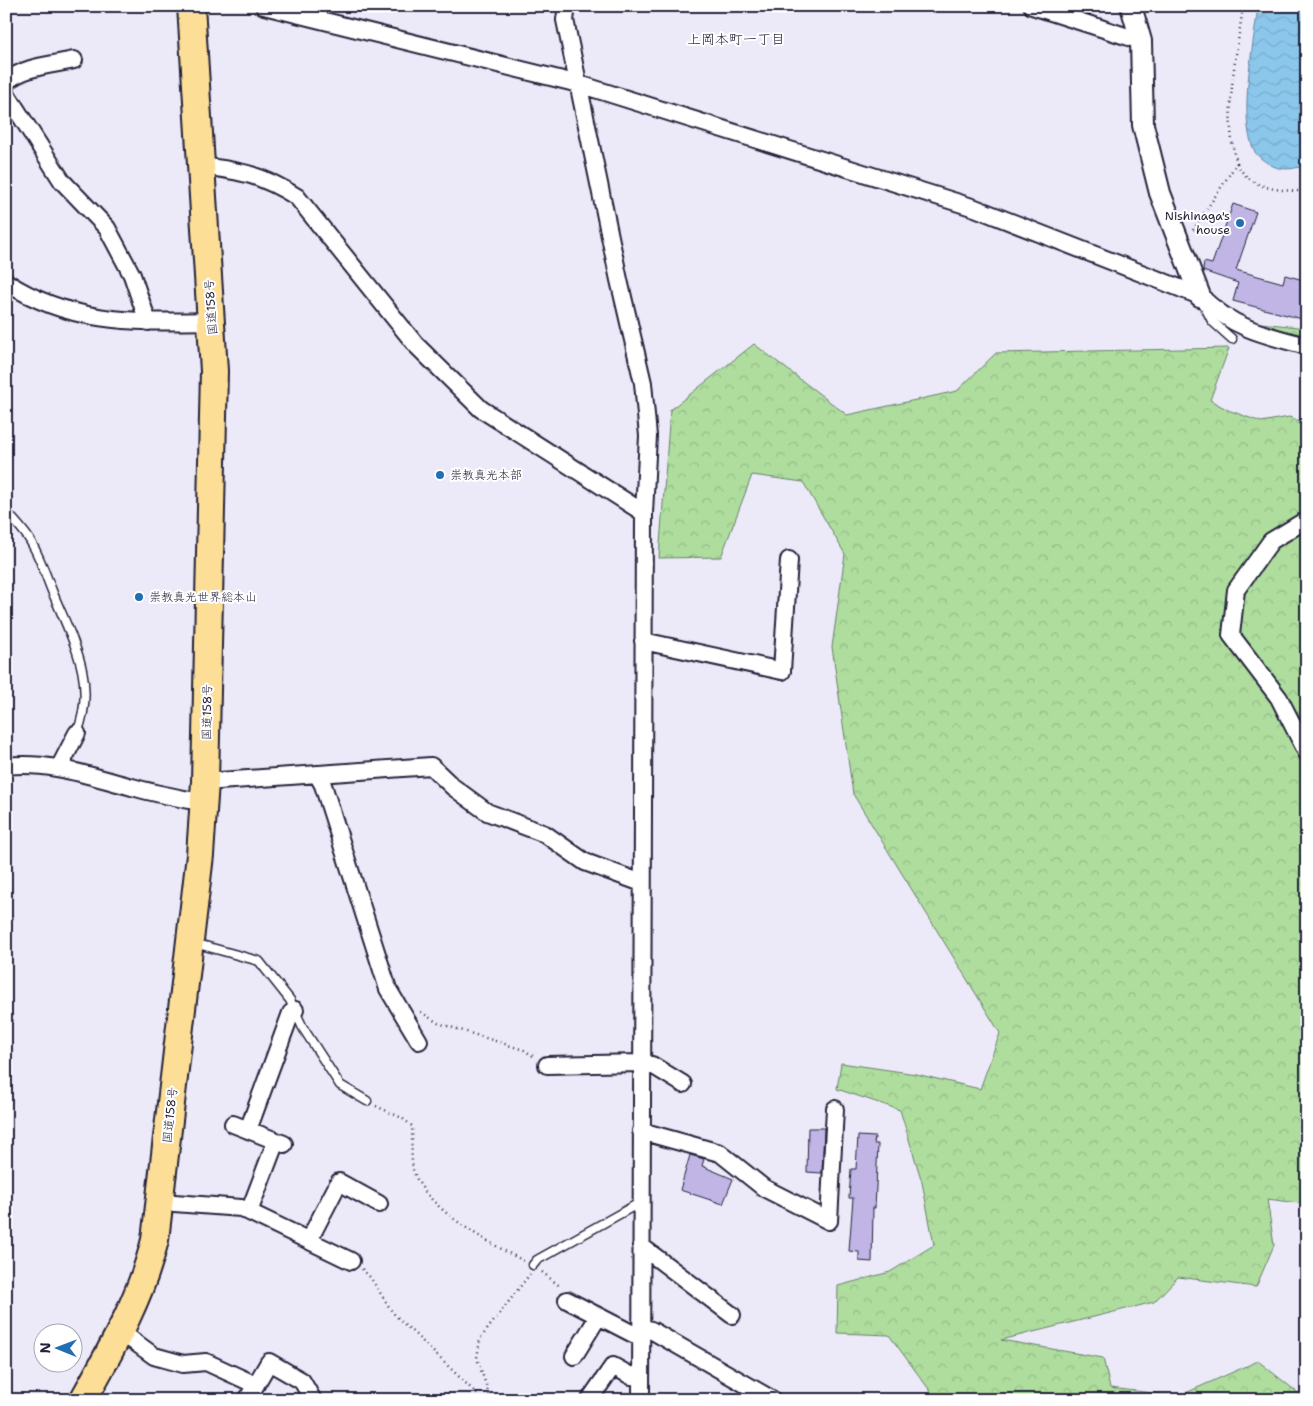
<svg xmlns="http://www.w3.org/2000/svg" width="1313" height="1406" font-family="'Shantell Sans','Klee One',sans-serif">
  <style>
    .forest { fill: url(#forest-crowns); stroke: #68806c }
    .water { fill: url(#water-waves); stroke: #6185a5 }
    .building { fill: #c1b5e6; stroke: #22223b }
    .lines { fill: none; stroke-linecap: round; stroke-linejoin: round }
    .service-casing { stroke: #22223b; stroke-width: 11 }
    .minor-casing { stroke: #22223b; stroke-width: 20 }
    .tertiary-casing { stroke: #22223b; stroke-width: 24 }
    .trunk-casing { stroke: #22223b; stroke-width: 30 }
    .path { stroke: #22223b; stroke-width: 2.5; stroke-dasharray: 1 4; stroke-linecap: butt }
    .service { stroke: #fff; stroke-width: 8 }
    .minor { stroke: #fff; stroke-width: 16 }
    .tertiary { stroke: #fff; stroke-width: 20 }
    .trunk { stroke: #fdde96; stroke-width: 26 }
    .poi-dot { fill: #1f6fb2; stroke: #fff; stroke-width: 2 }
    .labels { text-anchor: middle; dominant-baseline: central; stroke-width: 4; stroke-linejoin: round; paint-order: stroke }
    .poi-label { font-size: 12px; fill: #22223b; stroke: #fff; text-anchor: start }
    .street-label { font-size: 12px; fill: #22223b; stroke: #fff }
    .neighbourhood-label { font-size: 14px; fill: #22223b; stroke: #fff }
  </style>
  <defs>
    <pattern id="forest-crowns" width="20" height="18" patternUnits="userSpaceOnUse" patternTransform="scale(1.25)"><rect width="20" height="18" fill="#aedd9d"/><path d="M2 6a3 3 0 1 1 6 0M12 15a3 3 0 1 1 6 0" fill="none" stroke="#95bd88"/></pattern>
    <pattern id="water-waves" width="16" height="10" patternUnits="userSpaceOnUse" patternTransform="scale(1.25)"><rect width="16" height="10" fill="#8bc7eb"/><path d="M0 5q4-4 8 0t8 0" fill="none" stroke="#78abca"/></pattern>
  </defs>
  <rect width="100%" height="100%" fill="#ece9f8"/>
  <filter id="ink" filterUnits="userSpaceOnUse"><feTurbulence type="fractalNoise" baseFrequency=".02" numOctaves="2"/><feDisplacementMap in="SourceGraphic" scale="10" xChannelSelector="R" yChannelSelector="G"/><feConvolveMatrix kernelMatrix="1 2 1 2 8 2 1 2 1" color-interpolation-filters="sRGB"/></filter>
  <g filter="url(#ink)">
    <path class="forest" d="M1242,321L1307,328V350Z
      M754,344L847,415L957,391L996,353L1229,348L1210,400L1228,410L1261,422L1289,417L1307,423V1204L1267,1199L1274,1245L1256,1287L1178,1277L1154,1302L1001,1340L1103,1358L1110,1388L1179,1396L1258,1361L1307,1400H937L889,1335L837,1333L838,1286L890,1272L934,1245L922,1182L900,1110L837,1089L841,1063L916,1074L980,1089L1000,1033L853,794L832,647L845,554L803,482L752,475L721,557L659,558L670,410Z"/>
    <path class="water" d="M1258,6H1307V164C1297,169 1283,171 1273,166C1267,163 1259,158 1255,152C1237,118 1254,44 1258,6Z"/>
    <path class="building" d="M1233,204L1256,212L1236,270L1283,283L1285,275L1307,281V301L1302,319L1233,301L1238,283L1203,271L1204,262L1212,264Z
      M808,1128H824L822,1173L807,1172Z
      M858,1136L875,1137L874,1144H878L875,1208H873L872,1262L859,1261V1252L849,1251L853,1198H849L851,1169H856Z
      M690,1155L704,1159L702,1166L733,1179L723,1204L680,1190Z"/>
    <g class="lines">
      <g class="service-casing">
        <path id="service" d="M1205,307L1212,321L1232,339
          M6,511C15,522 26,532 32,544C42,561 47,580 55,598C74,643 97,684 77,733
          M194,943L259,961L290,1000L303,1028L340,1085L367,1101
          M533,1265L537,1260L641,1202"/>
      </g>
      <g class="minor-casing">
        <path id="minor" d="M264,6L579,84L975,208L1200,296C1232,328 1264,335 1307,346
          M567,6L565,20L619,280L643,383L648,436L644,513L641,1400
          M1032,6L1141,41
          M6,82C24,66 52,65 74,60
          M6,93L62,181L107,228L132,275L148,322
          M201,166C242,171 262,175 297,197L416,345L481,409L644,513
          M6,282C72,325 136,322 212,321
          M1307,523H1301L1271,541L1236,590L1231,635L1279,698L1307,753
          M643,641L782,671L789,560
          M6,766C50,761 90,776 132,787C156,794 180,798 204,803
          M59,768L77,733
          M317,774L323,785L388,989L419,1041
          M205,782L431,766L453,787L487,812L545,834L585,862L642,883
          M547,1065L641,1063L652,1065L683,1084
          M233,1124L284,1144
          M248,1130L291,1013L295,1010
          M641,1131L720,1153L764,1188L829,1221L835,1109
          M161,1202L241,1208L351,1261
          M249,1212L276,1141
          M309,1240L339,1182L379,1204
          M641,1246L732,1315
          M567,1300L641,1338
          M641,1327L651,1330L773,1400
          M121,1332L154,1356L183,1364L206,1362L256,1385
          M574,1356L598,1317
          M590,1399L613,1366L631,1376L641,1377
          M247,1400L269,1362L302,1381L313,1400"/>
      </g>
      <g class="tertiary-casing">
        <path id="tertiary" d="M1131,6L1141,41L1143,125L1160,193L1200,296"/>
      </g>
      <g class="trunk-casing">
        <path id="trunk" d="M83,1400C112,1348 141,1298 155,1240L200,855L205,782L214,371L191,6"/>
      </g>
      <path class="path" d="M1237,163C1249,190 1281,191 1307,191
        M1193,230L1237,163C1222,116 1237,55 1243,6
        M421,1012L438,1023L524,1050L536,1058
        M376,1106L402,1118L412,1126C413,1140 410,1154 413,1169C423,1208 491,1244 524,1261
        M362,1269L370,1277L393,1313L479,1396
        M542,1272L561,1287
        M491,1400L477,1358L480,1339L530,1274"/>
      <use href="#service" class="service"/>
      <use href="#minor" class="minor"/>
      <use href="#tertiary" class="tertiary"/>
      <use href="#trunk" class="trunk"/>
    </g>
  </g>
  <g class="poi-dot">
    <circle cx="1240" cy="223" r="5"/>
    <circle cx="440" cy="475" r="5"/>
    <circle cx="139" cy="597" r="5"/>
  </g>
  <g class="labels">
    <g class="poi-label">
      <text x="1230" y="216" text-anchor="end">Nishinaga's<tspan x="1230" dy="14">house</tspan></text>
      <text x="450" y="475">崇教真光本部</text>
      <text x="149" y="597">崇教真光世界総本山</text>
    </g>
    <g class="street-label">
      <text transform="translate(211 307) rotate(-94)">国道158号</text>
      <text transform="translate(207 712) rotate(-89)">国道158号</text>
      <text transform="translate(170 1115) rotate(-84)">国道158号</text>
    </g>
    <g class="neighbourhood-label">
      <text x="736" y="39">上岡本町一丁目</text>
    </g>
  </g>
  <rect width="1313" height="1406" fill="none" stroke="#fff" stroke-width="25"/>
  <rect x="12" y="12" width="1288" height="1381" fill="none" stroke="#22223b" stroke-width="2" filter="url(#ink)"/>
  <g transform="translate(58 1348) rotate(271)"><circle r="24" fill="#ffffff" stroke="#a7a7b1"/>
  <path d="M0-4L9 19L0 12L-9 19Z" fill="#1f6fb2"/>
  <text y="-8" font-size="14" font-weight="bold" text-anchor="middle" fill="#22223b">N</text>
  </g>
</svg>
